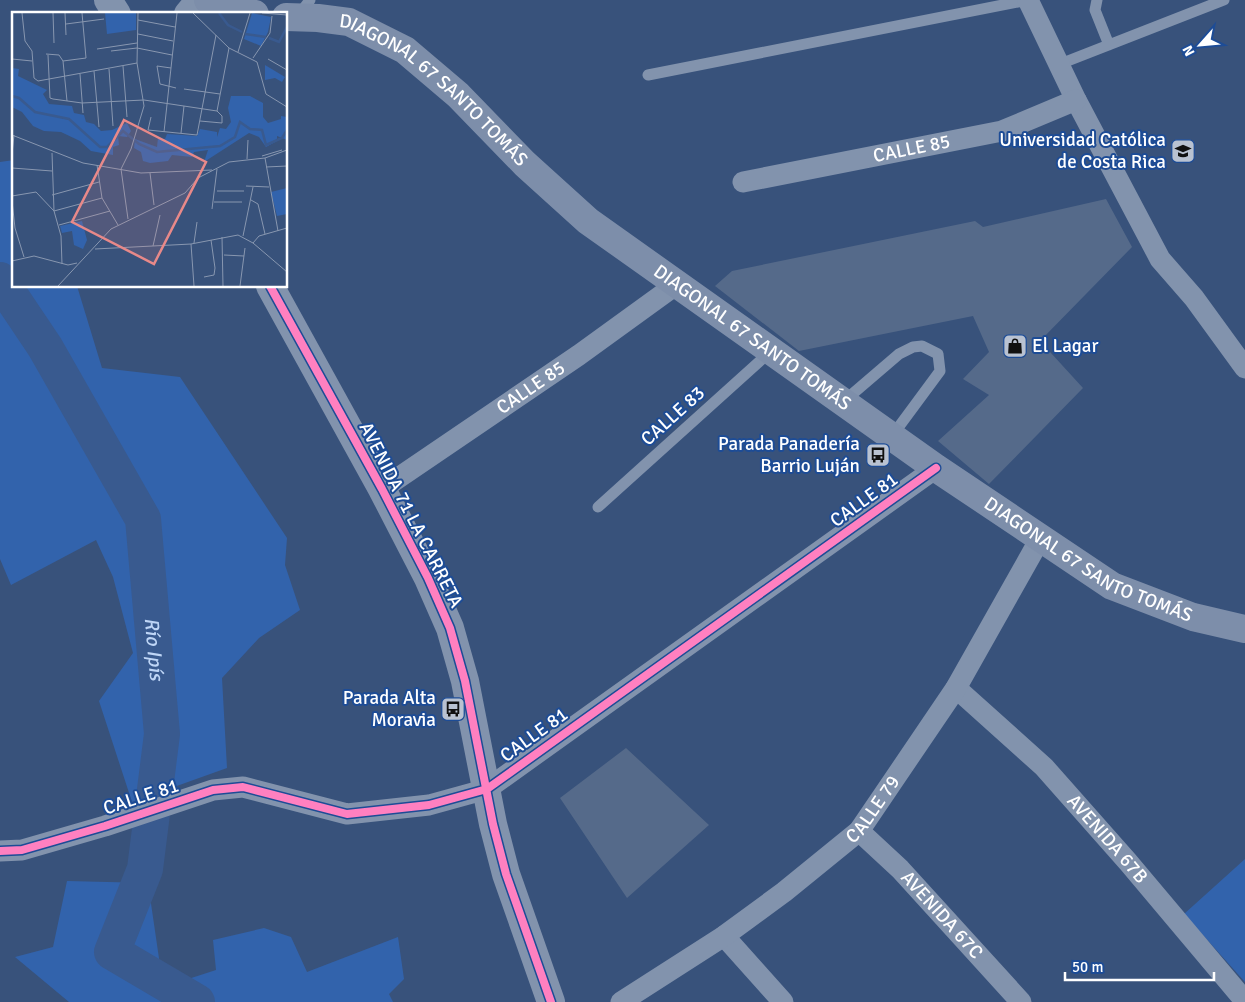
<svg xmlns="http://www.w3.org/2000/svg" width="1245" height="1002" font-family="Signika,sans-serif">
  <style>
    .green { fill: #3263ac }
    .lines { fill: none; stroke-linecap: round; stroke-linejoin: round }
    .river { stroke: #395a8f; stroke-width: 36 }
    .building { fill: #556a8a }
    .service { stroke: #8293ad; stroke-width: 11 }
    .minor { stroke: #8293ad; stroke-width: 21 }
    .tertiary { stroke: #8293ad; stroke-width: 28 }
    .secondary { stroke: #7d8eaa; stroke-width: 28 }
    .cycleway-casing { stroke: #1d4c96; stroke-width: 11 }
    .cycleway { stroke: #ff80c0; stroke-width: 8 }
    .labels { text-anchor: middle; dominant-baseline: central; stroke-width: 4; stroke-linejoin: round; paint-order: stroke }
    .street-label { font-size: 19px; fill: #fff; stroke: #1d4c96 }
    .poi-label { font-size: 19px; fill: #fff; stroke: #1d4c96; text-anchor: end }
    .water-label { font-size: 20px; font-style: italic; fill: #bed5f6; stroke: #1d4c96 }
    .inset-river { fill: none; stroke: #395a8f; stroke-width: 2.5 }
    .inset-road { fill: none; stroke: #8897b0; stroke-width: 1 }
    .view { fill: #e88989; fill-opacity: 0.15; stroke: #e88989; stroke-width: 2.5 }
    .inset-edge { fill: none; stroke: #fff; stroke-width: 2.5 }
  </style>
  <rect width="100%" height="100%" fill="#38527b"/>
  <path class="green" d="M14,160V286H77L102,368L180,377L287,538L285,565L300,610L259,638L222,678L227,768L132,802L99,701L133,653L113,577L96,540L11,585L0,559V162Z
    M1245,859V982L1184,914Z
    M67,881L148,883L161,972L182,981L216,970L213,940L264,928L291,937L307,972L398,937L404,979L389,994L393,1002H69L15,957L53,947Z"/>
  <g class="lines">
    <path class="river" id="s1" d="M0,280L45,347L143,519L162,734L145,869L112,952L197,1002"/>
  </g>
  <path class="building" d="M1106,199L1132,247L1040,341L1083,388L989,484L938,441L989,395L963,379L989,352L973,316L799,351L715,286L732,271L975,221L983,227Z
    M626,748L709,825L627,898L560,798Z"/>
  <g class="lines">
    <path class="service" d="M1097,0L1095,10L1109,45
      M298,16L310,0
      M1060,64L1224,0
      M648,75L1028,0
      M843,402L899,354L913,347L922,346L938,354L940,371L892,436
      M598,507L771,351"/>
    <g class="minor">
      <path d="M1028,0L1076,100L1160,259L1194,298L1245,368"/>
      <path id="s2" d="M743,182L1002,131L1076,100"/>
      <path id="s3" d="M382,489L579,355L677,284"/>
      <path id="s4" d="M956,688L1044,767L1128,862L1245,1001"/>
      <path id="s5" d="M859,831L900,869L1021,1002"/>
      <path d="M0,851L22,850L105,826L213,790L243,787L347,814L429,805L487,789L936,468"/>
      <path d="M724,936L783,1002"/>
      <path id="s6" d="M621,1002L724,936L784,892L859,831L956,688L1040,539"/>
    </g>
    <path class="tertiary" d="M108,0L117,14
      M188,14L200,0
      M270,286L382,489L428,578L450,628L465,681L493,824L506,874L551,1002"/>
    <g class="secondary">
      <path d="M208,0L227,8L255,14"/>
      <path id="s7" d="M286,17L318,18L349,22L405,50L458,95L525,164L588,221L936,468L1112,586L1193,617L1245,629"/>
    </g>
    <g class="cycleway-casing">
      <path id="cycleway" d="M270,286L382,489L428,578L450,628L465,681L493,824L506,874L551,1002
        M0,851L22,850L105,826L213,790L243,787L347,814L429,805L487,789L936,468"/>
    </g>
    <use href="#cycleway" class="cycleway"/>
  </g>
  <defs>
    <g id="university-square" transform="scale(1.25)"><rect x="-9" y="-9" width="18" height="18" rx="4" fill="#b9c2d1" stroke="#1d4c96"/><path d="M0-5L7-2L0 1L-7-2ZM-4 1L0 2.5L4 1V4Q0 6-4 4Z" fill="#111"/></g>
    <g id="shop-square" transform="scale(1.25)"><rect x="-9" y="-9" width="18" height="18" rx="4" fill="#b9c2d1" stroke="#1d4c96"/><path d="M-5-2.5h2.3a2.7 3.5 0 0 1 5.4 0H5L5.5 6h-11ZM-1.5-2.5h3a1.5 2.3 0 0 0-3 0Z" fill="#111"/></g>
    <g id="bus-square" transform="scale(1.25)"><rect x="-9" y="-9" width="18" height="18" rx="4" fill="#b9c2d1" stroke="#1d4c96"/><path d="M-5-6H5V4H4V6H2V4H-2V6H-4V4H-5ZM-3.5-4V0h7V-4ZM-3.5 1.2v1.5H-2V1.2ZM2 1.2v1.5H3.5V1.2Z" fill="#111"/></g>
  </defs>
  <g fill-rule="evenodd">
    <use href="#university-square" x="1183" y="151"/>
    <use href="#shop-square" x="1015" y="346"/>
    <use href="#bus-square" x="878" y="455"/>
    <use href="#bus-square" x="453" y="709"/>
  </g>
  <g class="labels">
    <g class="street-label">
      <text stroke="none"><textPath href="#s7" startOffset="172">DIAGONAL 67 SANTO TOMÁS</textPath></text>
      <text stroke="none"><textPath href="#s2" startOffset="172">CALLE 85</textPath></text>
      <text stroke="none"><textPath href="#s7" startOffset="578">DIAGONAL 67 SANTO TOMÁS</textPath></text>
      <text stroke="none"><textPath href="#s3" startOffset="180">CALLE 85</textPath></text>
      <text transform="translate(673 416) rotate(-42)">CALLE 83</text>
      <text transform="translate(864 500) rotate(-36)">CALLE 81</text>
      <text transform="translate(411 515) rotate(63)">AVENIDA 71 LA CARRETA</text>
      <text stroke="none"><textPath href="#s7" startOffset="982">DIAGONAL 67 SANTO TOMÁS</textPath></text>
      <text transform="translate(534 735) rotate(-36)">CALLE 81</text>
      <text transform="translate(141 797) rotate(-18)">CALLE 81</text>
      <text stroke="none"><textPath href="#s6" startOffset="319">CALLE 79</textPath></text>
      <text stroke="none"><textPath href="#s4" startOffset="214">AVENIDA 67B</textPath></text>
      <text stroke="none"><textPath href="#s5" startOffset="118">AVENIDA 67C</textPath></text>
    </g>
    <g class="poi-label">
      <text x="1166" y="140">Universidad Católica<tspan x="1166" dy="22">de Costa Rica</tspan></text>
      <text x="1032" y="346" text-anchor="start">El Lagar</text>
      <text x="860" y="444">Parada Panadería<tspan x="860" dy="22">Barrio Luján</tspan></text>
      <text x="436" y="698">Parada Alta<tspan x="436" dy="22">Moravia</tspan></text>
    </g>
    <g class="water-label">
      <text stroke="none"><textPath href="#s1" startOffset="409">Río Ipís</textPath></text>
    </g>
  </g>
  <g transform="translate(12 12)">
    <rect width="275" height="275" fill="#38527b"/>
    <path d="M93,1H124V18L95,22ZM240,1L259,5L256,20L249,34L232,27ZM253,53L273,65L270,70L263,66L253,68ZM0,56L7,57L6,64L35,78L31,82L37,92L60,94L62,101L72,103L74,110L82,112L89,119L100,118L115,111L119,119L115,125L106,124L107,133L101,135V143L79,139L68,129L49,120L32,119L21,114L10,100L0,95ZM219,84H238L251,91V105L256,111L269,107V104L275,105V128L265,124V129L254,135L247,125L237,121L192,150L196,138L182,140L180,145L160,143L156,149L138,151L131,149L129,140L122,136L123,127L145,135L146,126L153,127L155,122L185,124L188,117L205,120V125L208,116L214,117L219,110L216,96ZM275,176V202L265,204L259,180ZM70,209L75,228L71,237L62,233L60,219L50,221L48,214Z" fill="#3263ac"/>
    <path class="inset-river" d="M207,1L216,13L230,20M233,22L254,25M257,26L267,30L275,15M0,84L7,86L23,100L57,107L88,135H95L111,119L127,132L145,140L208,134L223,125L228,110L238,117L250,118L254,133L270,126L275,118"/>
    <path class="inset-road" d="M10,1L13,29L20,39L22,66L26,69L125,51M41,1L42,31M53,1L54,23M181,1L217,36L245,50L254,82L275,95M250,1L275,3M126,8L163,15M54,12L92,7M126,22L161,29M85,37L125,31M99,39L125,36L160,43M226,40L238,1M34,42L47,43L51,49L74,46L70,1M36,43L38,86L41,87L70,91L132,88L205,99M241,46L258,21L260,4M0,47L20,49M256,47L275,58M51,49L55,89M111,54L115,105M159,56L145,54L148,72L164,76M97,57L101,114M82,59L87,115M68,62L71,101M172,77L208,82M139,105L136,118L185,123L204,23M188,109L210,111V104L205,99L217,36M152,120L165,1M169,121L172,94M0,123L71,151L129,161L200,158M40,141L42,199L49,224L50,252M0,142L2,123M250,144L270,138M253,146L266,219M235,147L236,128M85,153L90,186L106,213M254,155L275,154M0,156L40,159M138,161L142,193M234,174L257,175M205,179H232M40,183L87,170M0,184L24,180L42,199L90,186M239,188L246,192L253,222M0,189L3,216L12,245M202,190H230M200,197L205,157M116,207L109,157L119,137L132,94L125,51L126,1M47,213L98,199M231,224L241,175M210,225L211,274M182,231L185,210M241,231L247,224L275,216M179,232L182,274M141,234L148,203M83,237L179,232L226,223L241,231L275,260M212,243L232,244M0,249L22,244L56,253L65,251M192,265L202,263L203,256L199,228M46,274L99,217L173,181L186,166L217,150L253,146L275,138M228,274L233,236"/>
    <path class="view" d="M112,108L194,150L142,252L60,210Z"/>
    <rect width="275" height="275" class="inset-edge"/>
  </g>
  <g transform="translate(1200 45) rotate(243)" stroke="#1d4c96" stroke-width="4" paint-order="stroke">
  <path d="M0-4L9 19L0 12L-9 19Z" fill="#ffffff"/>
  <text y="-8" font-size="14" font-weight="bold" text-anchor="middle" fill="#ffffff">N</text>
  </g>
  <path d="M1065 972v8h149v-8" fill="none" stroke="#ffffff" stroke-width="2.5"/>
  <text x="1072" y="972" font-size="15" fill="#ffffff" stroke="#1d4c96" stroke-width="4" paint-order="stroke">50 m</text>
</svg>
